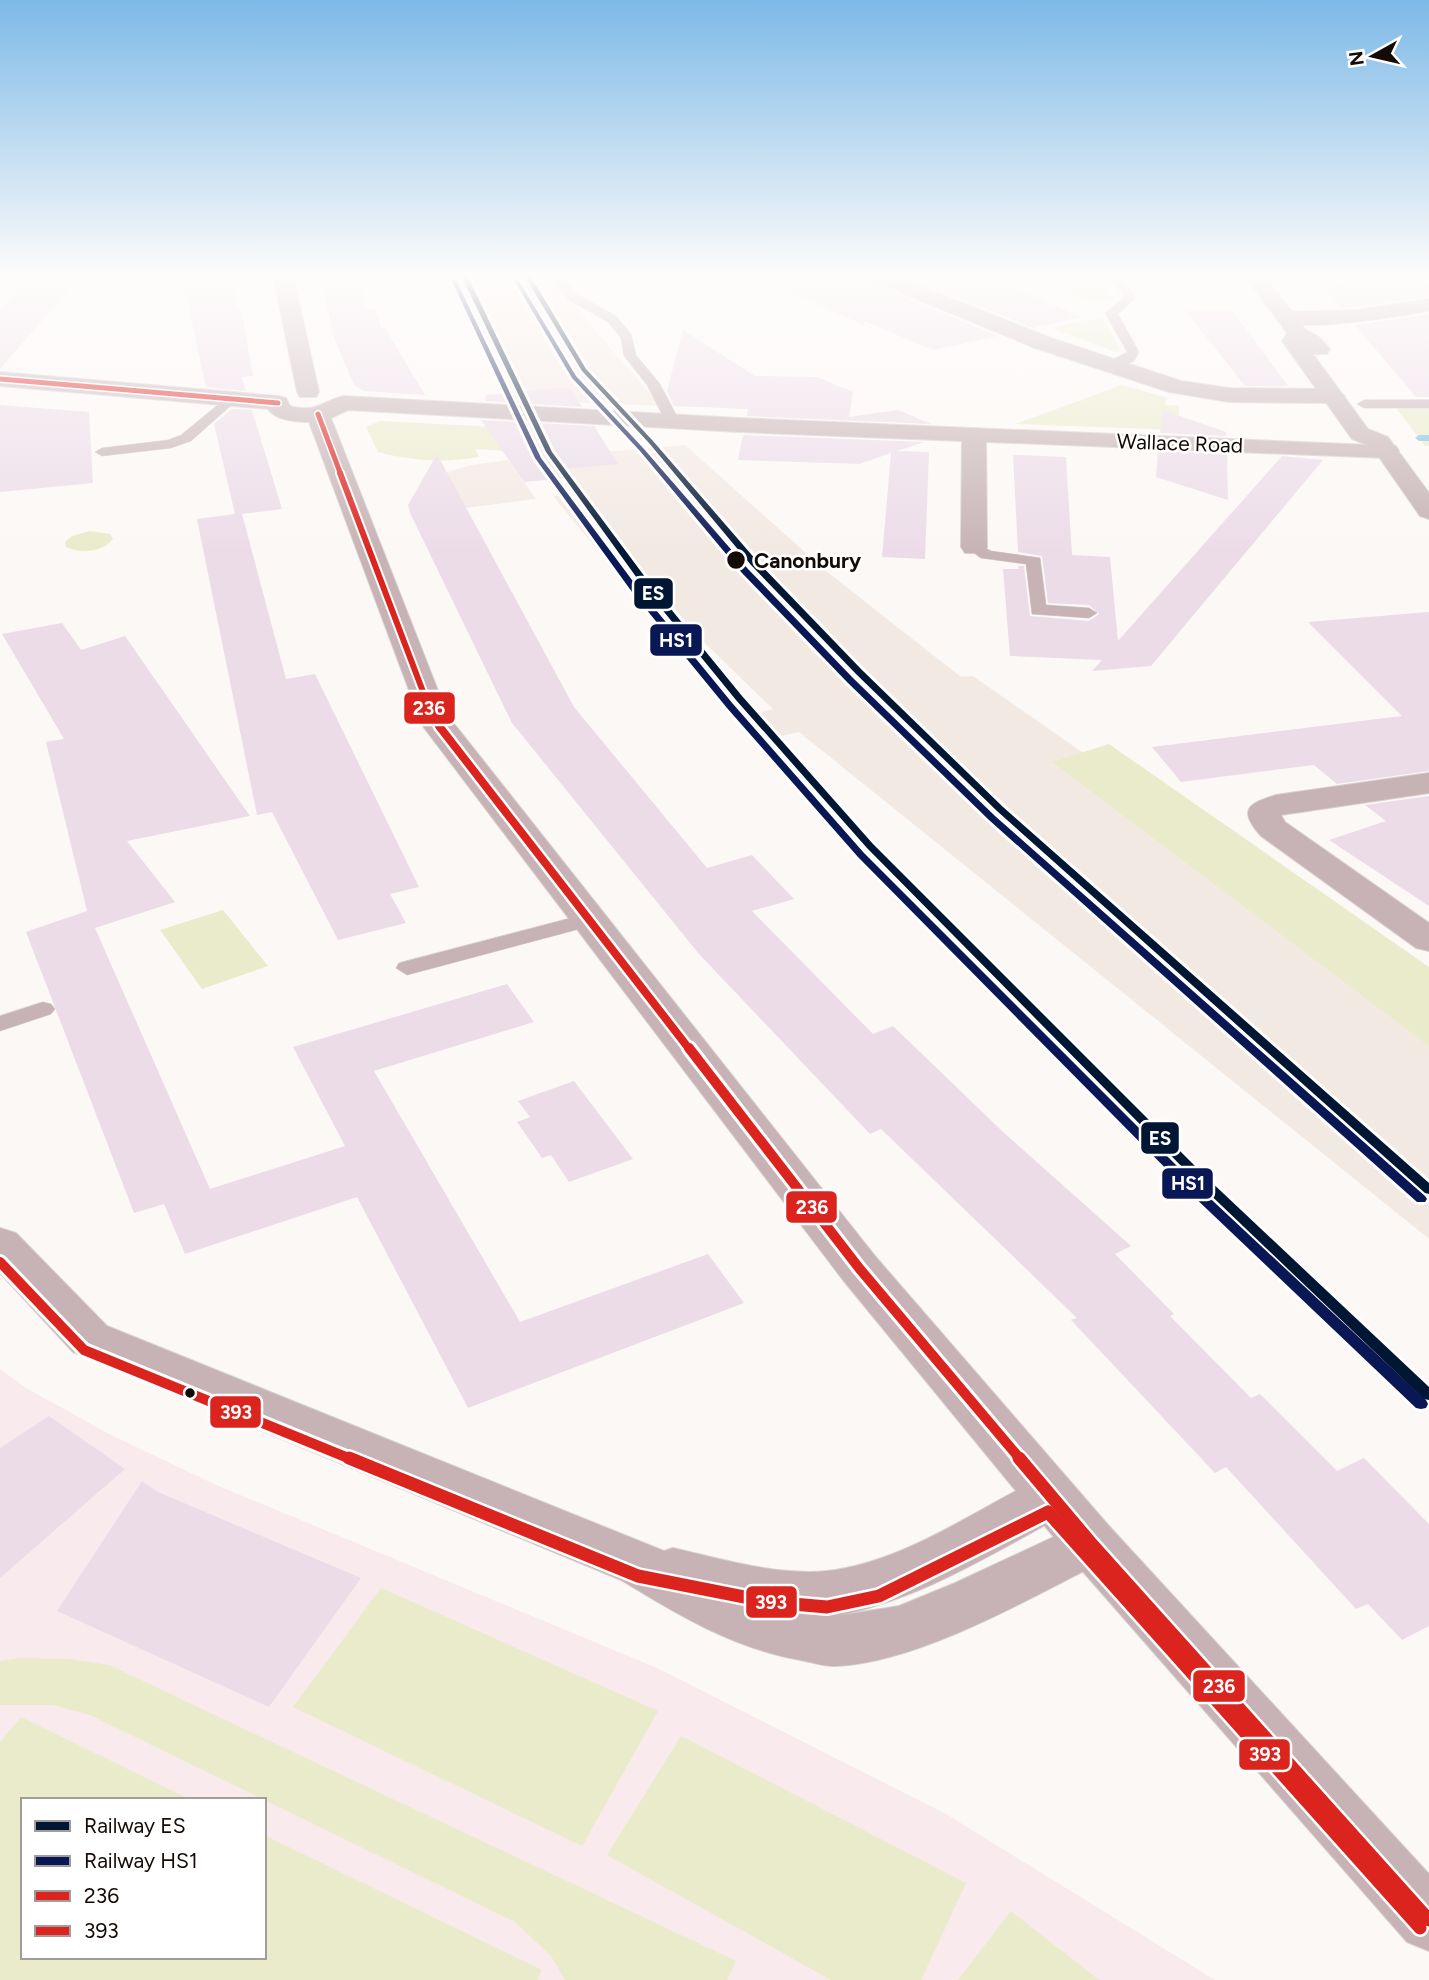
<svg xmlns="http://www.w3.org/2000/svg" width="1429" height="1980" font-family="Figtree,sans-serif">
  <style>
    .built { fill: #f3e9e3 }
    .education { fill: #f8eaed; fill-rule: evenodd }
    .green { fill: #eaebcb }
    .lines { fill: none; stroke-linecap: round; stroke-linejoin: round }
    .stream { fill: #7dc0e5; fill-rule: evenodd }
    .building { fill: #ecdce8 }
    .service-casing { stroke: #d6d2d0; stroke-width: 1 }
    .minor-casing { stroke: #d6d2d0; stroke-width: 2 }
    .tertiary-casing { stroke: #d6d2d0; stroke-width: 2 }
    .primary-casing { stroke: #d6d2d0; stroke-width: 2 }
    .service { fill: #c7b3b6; fill-rule: evenodd }
    .minor { fill: #c7b3b6; fill-rule: evenodd }
    .tertiary { fill: #c7b3b6; fill-rule: evenodd }
    .primary { fill: #c6b3b6; fill-rule: evenodd }
    .bus-1-far4-casing { stroke: #fff; stroke-width: 8 }
    .bus-1-far3-casing { stroke: #fff; stroke-width: 10 }
    .bus-1-far2-casing { stroke: #fff; stroke-width: 13 }
    .bus-1-far1-casing { stroke: #fff; stroke-width: 16 }
    .bus-1-casing { stroke: #fff; stroke-width: 18 }
    .bus-2-far1-casing { stroke: #fff; stroke-width: 16 }
    .bus-2-casing { stroke: #fff; stroke-width: 18 }
    .bus-1-far4 { stroke: #dc241f; stroke-width: 5 }
    .bus-1-far3 { stroke: #dc241f; stroke-width: 6 }
    .bus-1-far2 { stroke: #dc241f; stroke-width: 8 }
    .bus-1-far1 { stroke: #dc241f; stroke-width: 10 }
    .bus-1 { stroke: #dc241f; stroke-width: 13 }
    .bus-2-far1 { stroke: #dc241f; stroke-width: 10 }
    .bus-2 { stroke: #dc241f; stroke-width: 13 }
    .rail-1-casing { stroke: #fff; stroke-width: 6 }
    .rail-2-casing { stroke: #fff; stroke-width: 6 }
    .rail-1 { fill: #011633; fill-rule: evenodd }
    .rail-2 { fill: #091855; fill-rule: evenodd }
    .stop-dot { fill: #150b06; stroke: #fff; stroke-width: 2.5 }
    .labels { text-anchor: middle; dominant-baseline: central; stroke-width: 5; stroke-linejoin: round; paint-order: stroke }
    .far-street-label { font-size: 21px; fill: #150b06; stroke: #fff }
    .far-stop-label { font-size: 21px; font-weight: bold; fill: #150b06; stroke: #fff; text-anchor: start }
    .line-badge { stroke: #fff; stroke-width: 2.5 }
    .badge-label { font-size: 19px; text-anchor: middle; font-weight: bold; fill: #fff }
  </style>
  <rect width="100%" height="100%" fill="#fcf8f6"/>
  <path class="built" d="M447,275H547L661,406L517,400Z
    M685,445L826,571L961,677L973,676L1429,994V1239L799,732L772,738L748,716L773,709L628,569L615,571L553,496L570,494L579,487L557,456Z
    M508,460L536,499L411,515L409,508L443,473L472,465Z"/>
  <path class="education" d="M0,1369L26,1388L111,1435L214,1484L657,1668L946,1814L1215,1980H0ZM23,1800H264V1957H23Z"/>
  <path class="green" d="M1029,275H1098L1113,299L1094,303Z
    M1102,317L1121,351L1115,352L1051,328Z
    M1122,385L1168,398L1164,405L1179,406L1178,430L1015,424Z
    M1396,408H1429V446H1425Z
    M380,421L496,427L527,452L475,449L479,457C444,463 413,461 378,452L366,427Z
    M90,531L110,534L113,539C103,552 81,554 66,547L65,542L72,536Z
    M1109,744L1429,967V1046L1052,762Z
    M223,910L268,966L202,989L160,930Z
    M381,1588L658,1711L582,1846L293,1707Z
    M19,1658L70,1659L109,1665L736,1961L727,1980H565L551,1956L515,1922L90,1715L53,1705H0V1661Z
    M21,1717L191,1800H23V1957H264V1835L542,1970L537,1980H0V1742Z
    M681,1736L966,1883L921,1980H831L607,1855Z
    M1011,1911L1099,1980H958Z"/>
  <g class="lines">
    <path class="stream" d="M1429,435V441H1419L1415,438L1419,435Z"/>
  </g>
  <path class="building" d="M237,275L236,309H241L253,376L242,377L246,391L206,387L184,286L200,282V277Z
    M319,275H357L366,309H375L381,328H385L425,395L364,391L354,385L335,340Z
    M755,275H863L867,281L998,336L933,350L864,321L863,325Z
    M901,275H983L1082,317L1033,328Z
    M1412,276L1429,283V297L1341,308L1323,286Z
    M29,279H78L0,369V310Z
    M1186,311H1233L1288,386H1245Z
    M1429,314V397H1416L1355,325Z
    M683,330L755,376L817,377L853,392L849,417L898,410L931,424L747,416L748,409L674,406L667,391Z
    M570,387L582,407L485,401L486,395Z
    M0,405L89,412L93,483L0,492Z
    M232,409L252,410L282,509L242,514L286,679L315,674L419,887L390,894L406,923L338,940L272,812L257,815L197,519L235,514L214,424Z
    M1163,410L1226,432V436L1160,433Z
    M481,420L594,426L618,464L564,469L570,478L524,482Z
    M743,435L924,442L897,451L929,452L925,559L882,557L891,453L859,464L738,460Z
    M1158,451L1227,454L1228,500L1156,477Z
    M437,454L574,707L707,868L752,855L794,899L752,911L873,1034L893,1026L1001,1130L1131,1246L1115,1254L1174,1314L1170,1316L1251,1398L1260,1394L1337,1471L1364,1458L1429,1524V1626L1402,1640L1368,1604L1356,1609L1226,1467L1215,1473L1071,1320L1077,1318L881,1129L870,1134L699,954L512,723L411,515L408,505Z
    M1013,455L1066,457L1072,555L1110,557L1118,641L1282,456L1323,460L1151,666L1092,671L1102,660L1010,656L1003,569H1019L1018,566H1024L1030,616L1089,621L1099,614L1089,605L1048,603L1042,556L1018,552Z
    M1429,612V771L1337,784L1314,765L1181,782L1152,747L1402,716L1308,622Z
    M62,623L81,650L125,636L250,816L127,841L175,902L95,928L210,1189L345,1146L293,1047L507,984L534,1022L374,1071L520,1322L708,1254L744,1303L468,1408L357,1197L185,1254L164,1204L134,1213L26,932L87,911L46,742L64,739L2,634Z
    M1429,796V906L1329,840L1386,821L1365,805Z
    M574,1081L633,1159L569,1182L551,1155L542,1158L517,1122L530,1117L518,1101Z
    M49,1416L125,1469L0,1578V1448Z
    M142,1481L158,1492L361,1578L269,1707L57,1611Z"/>
  <g class="lines">
    <g class="service-casing">
      <path id="service" d="M547,275H560L577,294L616,316L631,334L636,355L660,384L680,422L678,425L666,422L647,385L624,356L621,338L608,322L569,300Z
        M1108,275H1120L1136,298L1118,314L1139,352L1134,361L1109,371L1103,367L1104,364L1127,352L1105,313L1124,297Z
        M230,395L235,396V402L191,441L171,448L102,456L95,452L102,448L168,440L181,435Z
        M1429,400V408H1364L1357,404L1364,400Z
        M974,542L991,551L1040,558L1046,605L1089,608L1097,613L1089,618L1032,614L1026,564L981,558L966,547Z
        M590,913L598,914L601,919L598,924L407,975L396,968L399,963Z
        M43,1002L51,1004L55,1009L51,1014L0,1031V1016Z"/>
    </g>
    <g class="minor-casing">
      <path id="minor" d="M865,275H893L1051,338L1181,381L1229,388L1334,389L1345,396L1334,403L1229,402L1169,392L1035,348L868,279Z
        M1429,299V311C1405,315 1289,336 1276,318L1286,312L1356,310Z
        M974,428L982,430L986,435L987,547L983,553H965L961,547L962,435L966,430Z
        M1429,773V793L1281,815L1285,822L1429,923V951L1416,948L1261,836C1238,810 1247,804 1276,795Z
        M0,1228L16,1233L107,1326L664,1551L673,1548C722,1559 776,1576 827,1571C900,1563 968,1515 1033,1482L1051,1476L1069,1482L1077,1497L1069,1512C993,1553 917,1602 830,1617L899,1606L955,1583L1090,1520L1109,1526L1117,1542L1109,1558C1034,1596 921,1662 837,1666C825,1667 812,1662 800,1660C733,1648 678,1615 621,1580L73,1352L0,1273Z"/>
    </g>
    <g class="tertiary-casing">
      <path id="tertiary" d="M273,275H293L319,392L316,397H300L297,392Z
        M0,372L278,396L286,398L290,406C316,413 321,402 343,396L739,418L1396,446L1399,451L1396,456L1387,458L739,432L348,410L331,418L448,716L875,1256L1109,1526L1429,1874V1951L1407,1942L1071,1558L843,1280L422,725L309,422C296,422 276,421 268,409L0,386Z"/>
    </g>
    <g class="primary-casing">
      <path id="primary" d="M1244,275H1264L1305,329L1319,337L1330,349L1327,354H1313L1368,429L1388,437L1429,493V519L1420,516L1372,447L1352,439L1282,341L1287,333Z"/>
    </g>
    <use href="#service" class="service"/>
    <use href="#minor" class="minor"/>
    <use href="#tertiary" class="tertiary"/>
    <use href="#primary" class="primary"/>
    <g class="bus-1-far4-casing">
      <path id="bus-1-far4" d="M0,379L278,403
        M318,414L341,475"/>
    </g>
    <g class="bus-1-far3-casing">
      <path id="bus-1-far3" d="M340,473L433,718L441,728"/>
    </g>
    <g class="bus-1-far2-casing">
      <path id="bus-1-far2" d="M439,726L690,1050"/>
    </g>
    <g class="bus-1-far1-casing">
      <path id="bus-1-far1" d="M689,1048L859,1268L1021,1460"/>
    </g>
    <g class="bus-1-casing">
      <path id="bus-1" d="M1019,1458L1090,1542L1429,1920"/>
    </g>
    <g class="bus-2-far1-casing">
      <path id="bus-2-far1" d="M0,1262L84,1350L353,1460"/>
    </g>
    <g class="bus-2-casing">
      <path id="bus-2" d="M349,1458L638,1576L770,1602L827,1607L879,1596L1048,1512L1420,1928"/>
    </g>
    <use href="#bus-1-far4" class="bus-1-far4"/>
    <use href="#bus-1-far3" class="bus-1-far3"/>
    <use href="#bus-1-far2" class="bus-1-far2"/>
    <use href="#bus-1-far1" class="bus-1-far1"/>
    <use href="#bus-1" class="bus-1"/>
    <use href="#bus-2-far1" class="bus-2-far1"/>
    <use href="#bus-2" class="bus-2"/>
    <g class="rail-1-casing">
      <path id="rail-1" d="M461,275H467L552,452L648,581L742,696L873,844L1207,1178L1429,1387V1400L1424,1399L1199,1184L867,848L736,700L642,585L546,452Z
        M524,275H530L586,369L653,441L757,561L862,670L1003,807L1429,1183V1194L1425,1193L997,811L856,674L751,565L649,443L582,371Z"/>
    </g>
    <g class="rail-2-casing">
      <path id="rail-2" d="M451,279L456,280L541,458L638,588L733,704L864,853L1198,1187L1426,1400L1428,1404L1426,1408L1421,1409L1416,1408L1190,1193L858,857L727,708L632,592L535,458Z
        M514,280L519,281L576,376L644,449L748,569L853,678L995,816L1425,1196L1427,1199L1425,1202H1417L989,820L847,682L742,573L640,451L572,378Z"/>
    </g>
    <use href="#rail-1" class="rail-1"/>
    <use href="#rail-2" class="rail-2"/>
  </g>
  <linearGradient id="sky" x2="0" y2="1"><stop stop-color="#7db9e7"/><stop offset="0.5" stop-color="#fefcfb"/><stop offset="1" stop-color="#fefcfb" stop-opacity="0"/></linearGradient>
  <rect width="1429" height="552" fill="url(#sky)"/>
  <g class="stop-dot">
    <circle cx="736" cy="560" r="10"/>
    <circle cx="190" cy="1393" r="6"/>
  </g>
  <g class="labels">
    <g class="far-street-label">
      <text transform="translate(1180 443) rotate(2)">Wallace Road</text>
    </g>
    <g class="far-stop-label">
      <text x="754" y="560">Canonbury</text>
    </g>
  </g>
  <g class="line-badge">
    <rect x="633" y="577" width="41" height="33" rx="7" fill="#011633"/>
    <rect x="649" y="623" width="54" height="34" rx="7" fill="#091855"/>
    <rect x="403" y="691" width="53" height="34" rx="7" fill="#dc241f"/>
    <rect x="1140" y="1121" width="40" height="34" rx="7" fill="#011633"/>
    <rect x="1161" y="1167" width="53" height="33" rx="7" fill="#091855"/>
    <rect x="785" y="1190" width="53" height="34" rx="7" fill="#dc241f"/>
    <rect x="209" y="1395" width="53" height="34" rx="7" fill="#dc241f"/>
    <rect x="745" y="1585" width="53" height="34" rx="7" fill="#dc241f"/>
    <rect x="1192" y="1669" width="54" height="34" rx="7" fill="#dc241f"/>
    <rect x="1238" y="1738" width="53" height="33" rx="7" fill="#dc241f"/>
  </g>
  <g class="badge-label">
    <text x="653" y="600">ES</text>
    <text x="676" y="647">HS1</text>
    <text x="429" y="715">236</text>
    <text x="1160" y="1145">ES</text>
    <text x="1188" y="1190">HS1</text>
    <text x="812" y="1214">236</text>
    <text x="236" y="1419">393</text>
    <text x="771" y="1609">393</text>
    <text x="1219" y="1693">236</text>
    <text x="1265" y="1761">393</text>
  </g>
  <rect x="21" y="1798" width="245" height="161" fill="#ffffff" stroke="#a19d9b" stroke-width="2"/>
  <rect x="35" y="1821" width="35" height="10" fill="#011633" stroke="#a19d9b" stroke-width="2"/>
  <text x="84" y="1833" font-size="21" fill="#150b06">Railway ES</text>
  <rect x="35" y="1856" width="35" height="10" fill="#091855" stroke="#a19d9b" stroke-width="2"/>
  <text x="84" y="1868" font-size="21" fill="#150b06">Railway HS1</text>
  <rect x="35" y="1891" width="35" height="10" fill="#dc241f" stroke="#a19d9b" stroke-width="2"/>
  <text x="84" y="1903" font-size="21" fill="#150b06">236</text>
  <rect x="35" y="1926" width="35" height="10" fill="#dc241f" stroke="#a19d9b" stroke-width="2"/>
  <text x="84" y="1938" font-size="21" fill="#150b06">393</text>
  <g transform="translate(1373 56) rotate(262)" stroke="#ffffff" stroke-width="5" paint-order="stroke">
  <path d="M0-5L12 26L0 18L-12 26Z" fill="#150b06"/>
  <text y="-10" font-size="19" font-weight="bold" text-anchor="middle" fill="#150b06">N</text>
  </g>
</svg>
